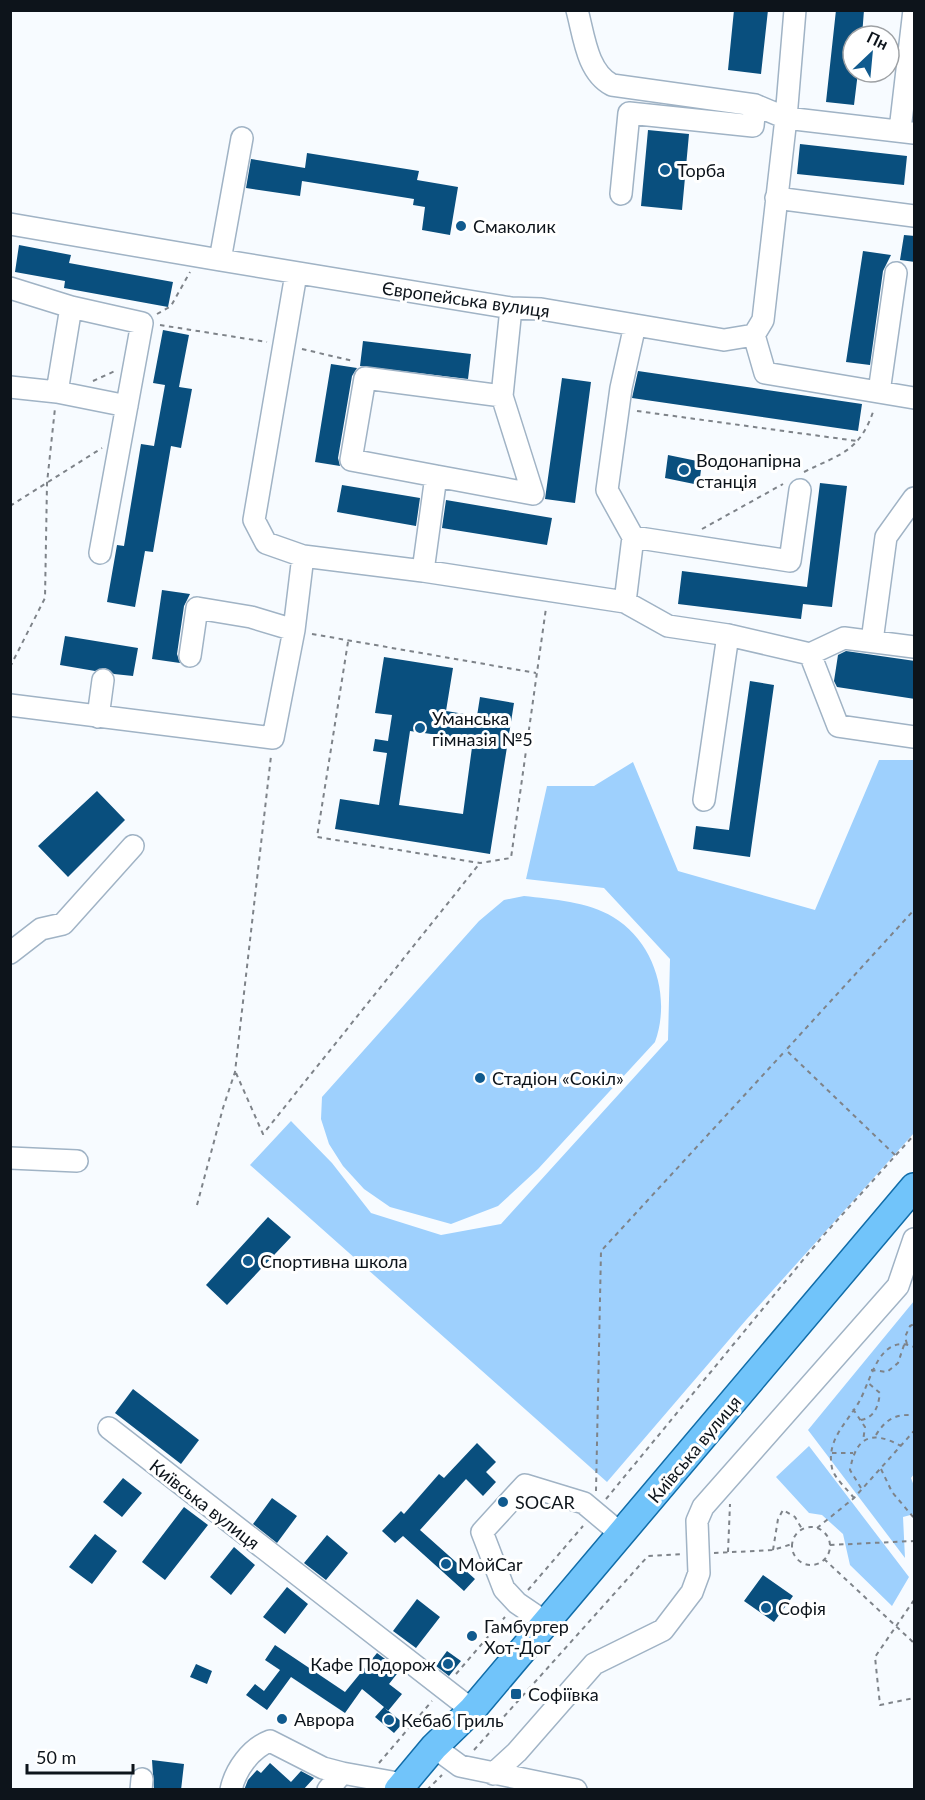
<svg xmlns="http://www.w3.org/2000/svg" width="925" height="1800" font-family="Lato,sans-serif">
  <style>
    .green { fill: #9ed0fd }
    .building { fill: #094f7e; fill-rule: evenodd }
    .lines { fill: none; stroke-linecap: round; stroke-linejoin: round }
    .minor-casing { stroke: #a0b3c5; stroke-width: 24 }
    .major-casing { stroke: #116da9; stroke-width: 30 }
    .path { stroke: #7e8389; stroke-width: 2; stroke-dasharray: 4.5 4.5; stroke-linecap: butt }
    .minor { stroke: #fff; stroke-width: 21 }
    .major { stroke: #71c4fa; stroke-width: 27 }
    .poi-dot { fill: #105a8e; stroke: #fff; stroke-width: 2 }
    .labels { text-anchor: middle; dominant-baseline: central; stroke-width: 6; stroke-linejoin: round; paint-order: stroke }
    .poi-label { font-size: 18px; fill: #0d141b; stroke: #fff; text-anchor: start }
    .street-label { font-size: 18px; fill: #0d141b; stroke: #fff }
  </style>
  <rect width="100%" height="100%" fill="#f7fbff"/>
  <path class="green" d="M879,760H914V1133L746,1320L607,1482L250,1165L291,1121L332,1163L371,1213L441,1235L501,1224L668,1040L670,959L604,888L526,879L547,786H594L633,762L678,871L815,910Z
    M524,896C552,899 589,902 613,917C655,942 671,998 655,1042L538,1169L498,1206L451,1224L390,1207L364,1189L343,1166L329,1144L321,1119L322,1097L479,921L504,900Z
    M914,1301V1474L911,1478L914,1486V1514L903,1517L905,1558L808,1430Z
    M809,1446L909,1577L892,1606L850,1565L843,1534L822,1515L809,1513L776,1477Z"/>
  <path class="building" d="M734,10H768L761,74L728,70Z
    M836,10H864L862,36H853V72H858L854,105L826,102Z
    M648,130L689,134L682,210L641,206Z
    M800,144L907,156L904,185L797,174Z
    M307,153L419,171L417,180L458,187L450,235L422,230L425,207L413,205L414,199L302,181L300,196L246,188L251,159L305,168Z
    M904,235L915,236V262L900,260Z
    M19,245L71,255L69,263L173,282L168,307L64,288L65,281L15,272Z
    M863,251L891,255L883,271L870,365L846,362Z
    M163,330L189,335L179,387L192,389L181,448L171,446L153,552L145,551L135,607L107,602L117,545L124,546L141,444L154,446L165,385L153,383Z
    M363,341L471,354L468,379L360,366Z
    M331,364L357,368L352,376L338,458L340,466L315,462Z
    M638,371L862,404L858,431L632,398Z
    M562,378L591,382L575,503L545,499Z
    M668,455L702,462L699,485L665,478Z
    M820,483L847,486L832,607L803,604L801,619L678,604L682,571L807,587Z
    M342,485L420,498L416,526L337,512Z
    M446,500L552,518L547,545L442,528Z
    M162,590L190,594L184,606L177,654L180,663L152,659Z
    M65,636L138,648L133,676L114,674L105,668L95,671L60,665Z
    M846,651L915,661V699L837,687L834,681L838,655Z
    M384,657L453,668L446,711L477,716L480,697L514,703L490,854L335,829L340,799L379,805L387,753L373,751L375,739L388,741L392,715L375,713ZM410,731L473,740L463,814L399,805Z
    M750,681L774,685L750,857L693,849L696,826L729,830Z
    M97,791L125,820L68,877L38,846Z
    M268,1217L291,1237L227,1305L206,1285Z
    M133,1389L199,1440L181,1464L115,1413Z
    M477,1443L496,1462L486,1472L496,1482L483,1496L466,1479L420,1530L475,1579L464,1591L403,1536L395,1543L382,1531L401,1511L404,1514L439,1474L444,1478Z
    M123,1478L142,1493L122,1517L103,1502Z
    M272,1498L297,1516L277,1543L253,1524Z
    M184,1507L208,1525L165,1580L142,1562Z
    M95,1534L117,1551L92,1584L69,1567Z
    M327,1535L348,1553L326,1580L304,1563Z
    M234,1547L255,1565L231,1595L210,1577Z
    M763,1575L793,1596L774,1622L744,1601Z
    M287,1587L308,1604L285,1634L263,1617Z
    M417,1599L440,1617L416,1648L393,1631Z
    M275,1645L345,1692L377,1653L400,1670L389,1684L402,1694L388,1711L385,1708L403,1723L394,1733L375,1717L384,1707L362,1689L345,1713L291,1677L267,1710L246,1695L255,1684L264,1691L280,1670L265,1660Z
    M447,1651L461,1661L449,1676L436,1666Z
    M196,1664L212,1671L207,1684L190,1677Z
    M152,1760L184,1764L181,1790H154Z
    M270,1763L291,1782L301,1771L314,1778L303,1790H244L248,1780L257,1770L261,1773Z"/>
  <g class="lines">
    <g class="minor-casing">
      <path id="minor" d="M577,10C584,36 587,72 612,85L755,105L786,118L914,133
        M900,130L914,10
        M242,138L220,260L511,308L541,309L724,340L754,335L763,320L786,118L795,10
        M621,194L629,113L753,126L755,105
        M776,198L914,216
        M10,224L220,260
        M296,274L254,520L266,543L303,556L423,571L625,602L668,626L728,635L810,654L844,638L914,647
        M10,288L71,307L57,392
        M71,307L142,323L100,553
        M754,335L765,373L914,398
        M10,387L57,392L127,406
        M879,392L896,273
        M436,476L533,494L502,396
        M633,537L790,561L800,490
        M423,571L436,476L351,460L365,378L502,396L511,308
        M625,602L633,537L607,490L621,388L635,325
        M872,641L886,537L914,498
        M810,654L838,726L914,737
        M190,656L197,608L251,617L294,630
        M10,705L273,738L294,630L303,556
        M98,717L103,680
        M704,800L728,635
        M10,953L41,929L63,924L133,846
        M10,1158L77,1161
        M109,1428L472,1710
        M545,1622L517,1603L504,1589L482,1532L525,1485L584,1503L621,1534
        M434,1747L460,1766L576,1790
        M493,1774L517,1752L594,1664L663,1630L692,1592L699,1573L697,1521L703,1507L898,1286L914,1239
        M141,1790L142,1779
        M231,1790C235,1770 251,1748 270,1741L323,1768L342,1773
        M328,1790L342,1773L403,1784"/>
    </g>
    <g class="major-casing">
      <path id="major" d="M398,1790L434,1747L472,1710L914,1187"/>
    </g>
    <path class="path" d="M157,314L171,306L190,272
      M160,325L267,342
      M302,349L353,361
      M93,381L115,371
      M637,411L857,441
      M804,472C840,454 860,452 874,409
      M10,506L102,448
      M702,529L783,484
      M312,634L536,673
      M348,642L317,837L480,863L511,858L546,608
      M10,667L45,598L47,483L55,408
      M236,1073L263,1134L480,863
      M895,1155L786,1050L914,910
      M197,1205L223,1108L235,1072L271,756
      M907,1344L905,1337L910,1326L914,1324
      M871,1370L887,1372L898,1363L904,1345
      M853,1409L865,1427L863,1441
      M861,1420C875,1417 878,1407 880,1393L867,1382
      M876,1435C886,1419 895,1414 914,1415
      M832,1453H853
      M881,1469L892,1492L914,1518
      M861,1488L850,1470C856,1436 872,1430 901,1446
      M596,1491L601,1251L786,1050
      M854,1498C848,1490 834,1478 832,1468C826,1440 846,1424 859,1402C871,1381 879,1332 914,1347
      M606,1499L822,1237L914,1135
      M792 1546a19 19 0 1 1 38 0a19 19 0 1 1-38 0Z
      M817,1528L854,1498L914,1431
      M830,1545L914,1541
      M773,1550L778,1519L783,1510L795,1517L802,1529
      M728,1552L730,1504
      M714,1553L773,1550L792,1544
      M824,1559L914,1643
      M528,1590L583,1526
      M914,1600L875,1657L880,1705L914,1698
      M456,1674L505,1617
      M474,1750L648,1556L682,1554
      M379,1763L432,1701
      M427,1790L442,1775"/>
    <use href="#minor" class="minor"/>
    <use href="#major" class="major"/>
  </g>
  <g class="poi-dot">
    <circle cx="665" cy="170" r="6"/>
    <circle cx="461" cy="226" r="6"/>
    <circle cx="684" cy="470" r="6"/>
    <circle cx="420" cy="728" r="6"/>
    <circle cx="480" cy="1078" r="6"/>
    <circle cx="248" cy="1261" r="6"/>
    <circle cx="503" cy="1502" r="6"/>
    <circle cx="446" cy="1564" r="6"/>
    <circle cx="766" cy="1608" r="6"/>
    <circle cx="472" cy="1636" r="6"/>
    <circle cx="448" cy="1664" r="6"/>
    <rect x="510" y="1688" width="12" height="12" rx="3"/>
    <circle cx="282" cy="1719" r="6"/>
    <circle cx="389" cy="1720" r="6"/>
  </g>
  <g class="labels">
    <g class="poi-label">
      <text x="677" y="170">Торба</text>
      <text x="473" y="226">Смаколик</text>
      <text x="696" y="460">Водонапірна<tspan x="696" dy="21">станція</tspan></text>
      <text x="432" y="718">Уманська<tspan x="432" dy="21">гімназія №5</tspan></text>
      <text x="492" y="1078">Стадіон «Сокіл»</text>
      <text x="260" y="1261">Спортивна школа</text>
      <text x="515" y="1502">SOCAR</text>
      <text x="458" y="1564">МойCar</text>
      <text x="778" y="1608">Софія</text>
      <text x="484" y="1626">Гамбургер<tspan x="484" dy="21">Хот-Дог</tspan></text>
      <text x="436" y="1664" text-anchor="end">Кафе Подорож</text>
      <text x="528" y="1694">Софіївка</text>
      <text x="294" y="1719">Аврора</text>
      <text x="401" y="1720">Кебаб Гриль</text>
    </g>
    <g class="street-label">
      <text transform="translate(466 299) rotate(8)">Європейська вулиця</text>
      <text transform="translate(694 1449) rotate(-50)">Київська вулиця</text>
      <text transform="translate(205 1504) rotate(38)">Київська вулиця</text>
    </g>
  </g>
  <rect width="925" height="1800" fill="none" stroke="#0d141b" stroke-width="24"/>
  <g transform="translate(871 54) rotate(26)"><circle r="28" fill="#ffffff" stroke="#9ea1a4" stroke-width="1.5"/>
  <path d="M0-4.5L10 22L0 15L-10 22Z" fill="#105a8e"/>
  <text y="-9" font-size="16" font-weight="bold" text-anchor="middle" fill="#0d141b">Пн</text>
  </g>
  <path d="M27 1764v9h106v-9" fill="none" stroke="#0d141b" stroke-width="3"/>
  <text x="36" y="1764" font-size="18" fill="#0d141b" stroke="#ffffff" stroke-width="4.5" paint-order="stroke">50 m</text>
</svg>
